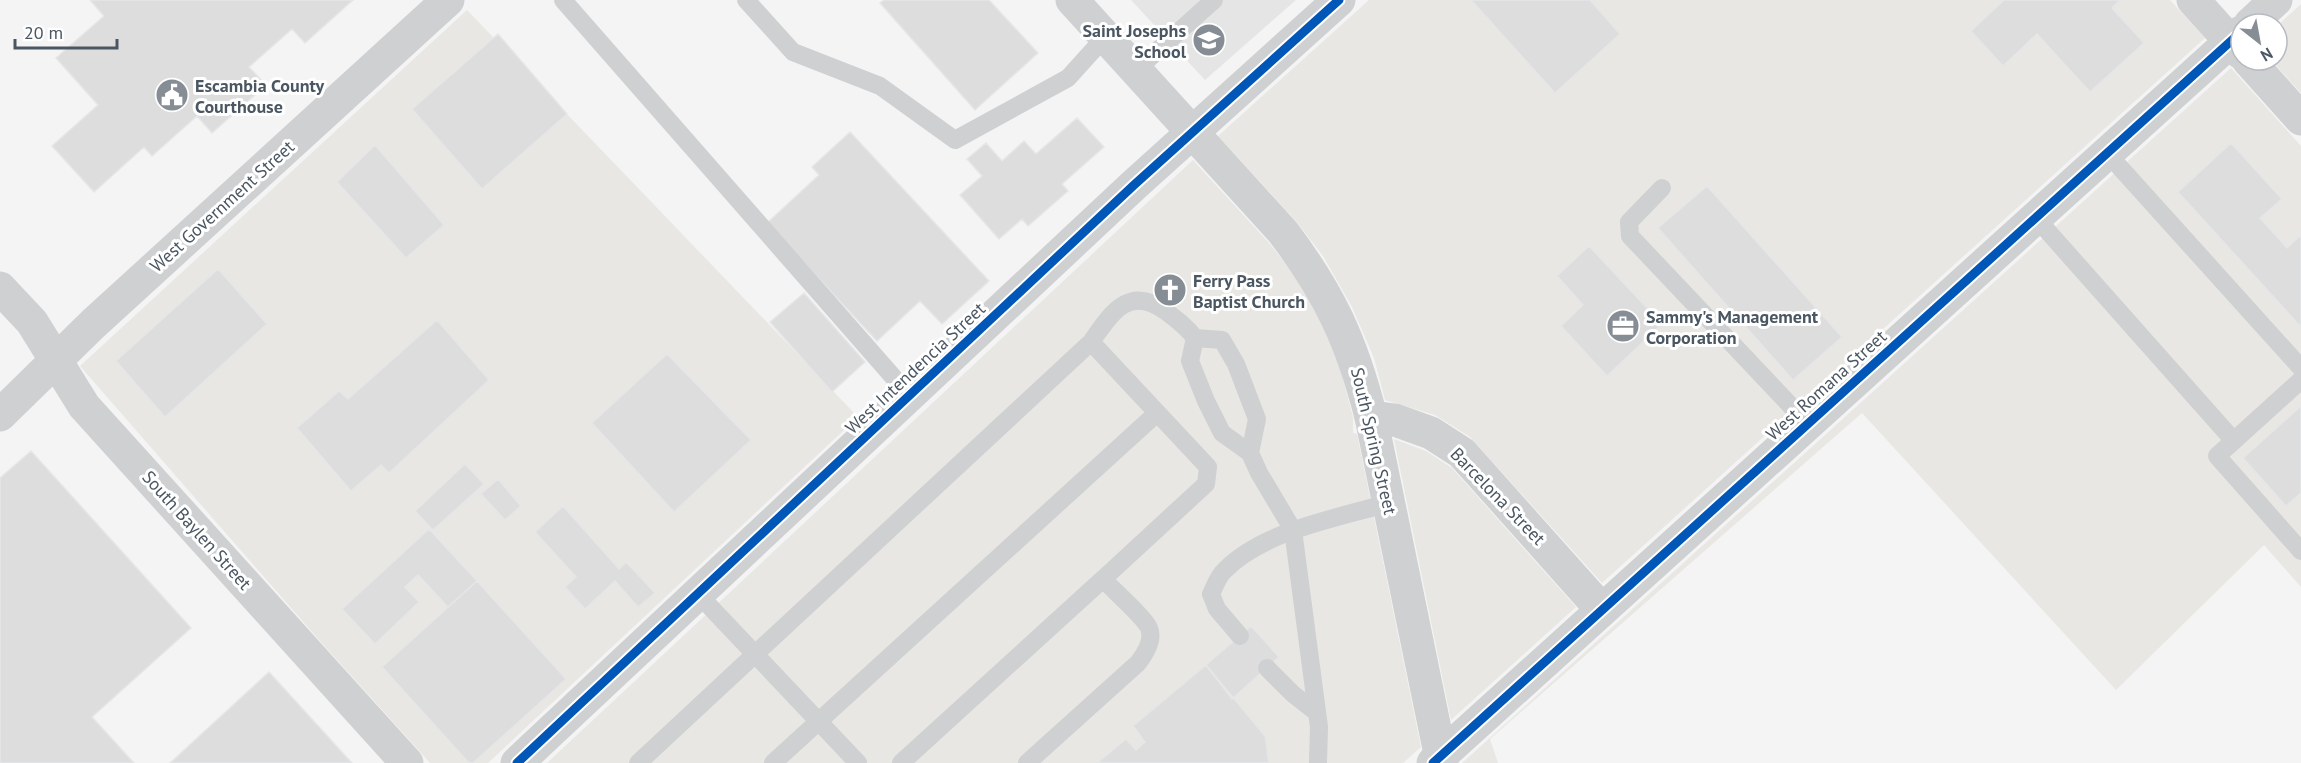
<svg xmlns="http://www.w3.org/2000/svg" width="2301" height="763" font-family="'PT Sans',sans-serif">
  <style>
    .commercial { fill: #e8e7e3 }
    .education { fill: #e6e5e6 }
    .building { fill: #ddddde; stroke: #e5e6e7; stroke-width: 1.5 }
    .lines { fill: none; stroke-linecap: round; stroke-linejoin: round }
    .service { stroke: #ced0d2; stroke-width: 18 }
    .minor { stroke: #ced0d2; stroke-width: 33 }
    .tertiary { stroke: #ced0d2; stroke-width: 33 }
    .cycleway-casing { stroke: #fff; stroke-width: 13 }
    .cycleway { stroke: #0057b8; stroke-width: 9 }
    .labels { text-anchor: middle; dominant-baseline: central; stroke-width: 6; stroke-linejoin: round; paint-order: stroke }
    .poi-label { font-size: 18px; font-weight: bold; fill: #4a5661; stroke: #fff; text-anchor: start }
    .street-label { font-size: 18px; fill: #4a5661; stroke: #fff }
  </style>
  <rect width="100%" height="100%" fill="#f4f4f4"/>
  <path class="commercial" d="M1369,0H2170L2205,38L1602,583L1470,437L1435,415L1385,400L1374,358L1352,307L1323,256L1295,220L1218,136Z
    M2301,4V93L2271,60H2277V26Z
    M467,10L858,417L488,763H430L319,640L80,366Z
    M2231,68L2301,146V587L2264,545L2116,690L1862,413L1490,739L1498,763H1462Z
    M1193,160L1270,244L1294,275L1321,320L1340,368L1353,417V433L1357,434L1421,747L1403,763H547Z
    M1394,439L1426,451L1452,468L1576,607L1451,720Z"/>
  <path class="education" d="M1131,0H1296L1205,80Z"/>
  <path class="building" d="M90,0H353L305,43L292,29L249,67L266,85L212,133L197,116L152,156L144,147L94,192L52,146L98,105L56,58L104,16Z
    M884,0H989L1038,53L975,110L880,3Z
    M1471,0H1590L1620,34L1555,93Z
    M2120,0L2112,8L2144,43L2090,92L2037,34L2003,66L1971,31L2004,0Z
    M498,34L567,114L482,189L412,109Z
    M1077,118L1104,147L1062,184L1068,191L1028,226L1022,219L999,239L960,195L982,176L967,159L986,143L1002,161L1024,141L1036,154Z
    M850,132L989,281L942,324L920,301L877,341L767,223L819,175L812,167Z
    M2231,143L2282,199L2260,218L2287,248L2301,235V327L2178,192Z
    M375,145L444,225L406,258L337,182Z
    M1707,186L1842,337L1793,380L1658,228Z
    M1589,246L1662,324L1607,376L1561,326L1583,305L1557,276Z
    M218,269L267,324L165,417L116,361Z
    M804,293L865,362L832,392L770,322Z
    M437,320L489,380L389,473L381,465L351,491L297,428L339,391L348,399Z
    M667,354L751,440L674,512L592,423Z
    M2301,406V493L2286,506L2243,458Z
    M31,451L191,628L92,717L134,763H0V478Z
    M465,464L484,484L433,530L415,511Z
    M498,479L521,506L505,520L481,494Z
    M563,506L619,569L626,562L655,593L638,607L615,581L585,609L565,587L576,577L535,532Z
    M429,529L477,581L448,607L418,575L405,587L419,602L375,644L342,609Z
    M477,581L566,679L473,763H469L382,667Z
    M1251,626L1279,657L1232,699L1206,665Z
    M1206,665L1265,736L1269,763H1097L1126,739L1136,750L1145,742L1133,726Z
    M269,672L352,763H170Z"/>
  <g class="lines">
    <path class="service" d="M563,0L909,395
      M746,0L793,52L880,86L955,140L1068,78L1105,37
      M1136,70L1214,0
      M2107,153L2301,368
      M1662,188L1629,222L1630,236L1808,424
      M2036,218L2234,441
      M1195,338L1190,361L1206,401L1222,433L1250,453
      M1091,342C1111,314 1128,285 1164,310C1176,319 1186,326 1195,338L1222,340L1236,364L1257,419L1250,453L1259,473L1293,530L1319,727L1318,763
      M2301,380L2217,456L2301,551
      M698,594L858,763
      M1240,636L1217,609L1211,594C1215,586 1218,576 1225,570C1263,531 1337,518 1389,503
      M1267,668L1293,694L1316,712
      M638,763L1091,342L1208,467L1206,484L1103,579
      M773,763L1157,413
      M901,763L1103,579C1112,589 1145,618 1149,628C1154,640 1145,654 1138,663L1027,763"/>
    <path class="minor" d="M2193,0L2241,53
      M2250,24L2276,0
      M2248,60L2301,119
      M1371,417L1395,420L1431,433L1462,453L1602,610
      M517,763L1134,185L1339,0
      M1433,763L2241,32"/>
    <path class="tertiary" d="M1072,0L1283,232C1330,294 1352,342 1371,417L1442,763
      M0,288L32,322L84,406L407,763
      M0,415L93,324L448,0"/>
    <g class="cycleway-casing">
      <path id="cycleway" d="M517,763L1134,185L1339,0
        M1433,763L2241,32"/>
    </g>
    <use href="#cycleway" class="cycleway"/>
  </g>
  <defs>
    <g id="school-disc" transform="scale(1.725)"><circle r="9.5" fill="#868d94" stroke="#fff"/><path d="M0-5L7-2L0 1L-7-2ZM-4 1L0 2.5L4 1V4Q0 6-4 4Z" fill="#fff"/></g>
    <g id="civic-disc" transform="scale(1.725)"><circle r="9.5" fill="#868d94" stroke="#fff"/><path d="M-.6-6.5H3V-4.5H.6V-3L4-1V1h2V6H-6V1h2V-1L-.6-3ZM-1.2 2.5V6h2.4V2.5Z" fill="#fff"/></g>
    <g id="church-disc" transform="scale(1.725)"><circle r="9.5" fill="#868d94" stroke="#fff"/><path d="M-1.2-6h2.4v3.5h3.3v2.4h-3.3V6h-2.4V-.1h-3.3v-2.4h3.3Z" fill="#fff"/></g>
    <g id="office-disc" transform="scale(1.725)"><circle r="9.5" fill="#868d94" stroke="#fff"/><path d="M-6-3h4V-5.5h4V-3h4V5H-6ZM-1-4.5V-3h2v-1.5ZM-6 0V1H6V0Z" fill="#fff"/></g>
  </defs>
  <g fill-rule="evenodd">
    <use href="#school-disc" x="1209" y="40"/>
    <use href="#civic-disc" x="172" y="95"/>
    <use href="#church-disc" x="1170" y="290"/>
    <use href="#office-disc" x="1623" y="326"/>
  </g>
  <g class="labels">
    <g class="poi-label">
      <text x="1186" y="30" text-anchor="end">Saint Josephs<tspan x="1186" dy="21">School</tspan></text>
      <text x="195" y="85">Escambia County<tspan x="195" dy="21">Courthouse</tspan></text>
      <text x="1193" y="280">Ferry Pass<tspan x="1193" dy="21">Baptist Church</tspan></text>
      <text x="1646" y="316">Sammy's Management<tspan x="1646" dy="21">Corporation</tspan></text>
    </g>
    <g class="street-label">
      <text transform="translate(222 206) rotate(-42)">West Government Street</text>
      <text transform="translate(915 368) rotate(-43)">West Intendencia Street</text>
      <text transform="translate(1826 385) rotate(-42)">West Romana Street</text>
      <text transform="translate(1374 441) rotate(77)">South Spring Street</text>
      <text transform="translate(1498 496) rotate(46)">Barcelona Street</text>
      <text transform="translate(197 530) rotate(48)">South Baylen Street</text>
    </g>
  </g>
  <g transform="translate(2259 42) rotate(149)"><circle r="28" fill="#ffffff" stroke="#b7bbc0" stroke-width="1.5"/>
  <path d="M0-4.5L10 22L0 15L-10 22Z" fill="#868d94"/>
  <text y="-9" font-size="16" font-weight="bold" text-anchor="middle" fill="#4a5661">N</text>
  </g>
  <path d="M15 39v9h102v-9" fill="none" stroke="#4a5661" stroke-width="3"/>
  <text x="24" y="39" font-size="18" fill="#4a5661" stroke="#ffffff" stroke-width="4.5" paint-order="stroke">20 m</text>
</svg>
